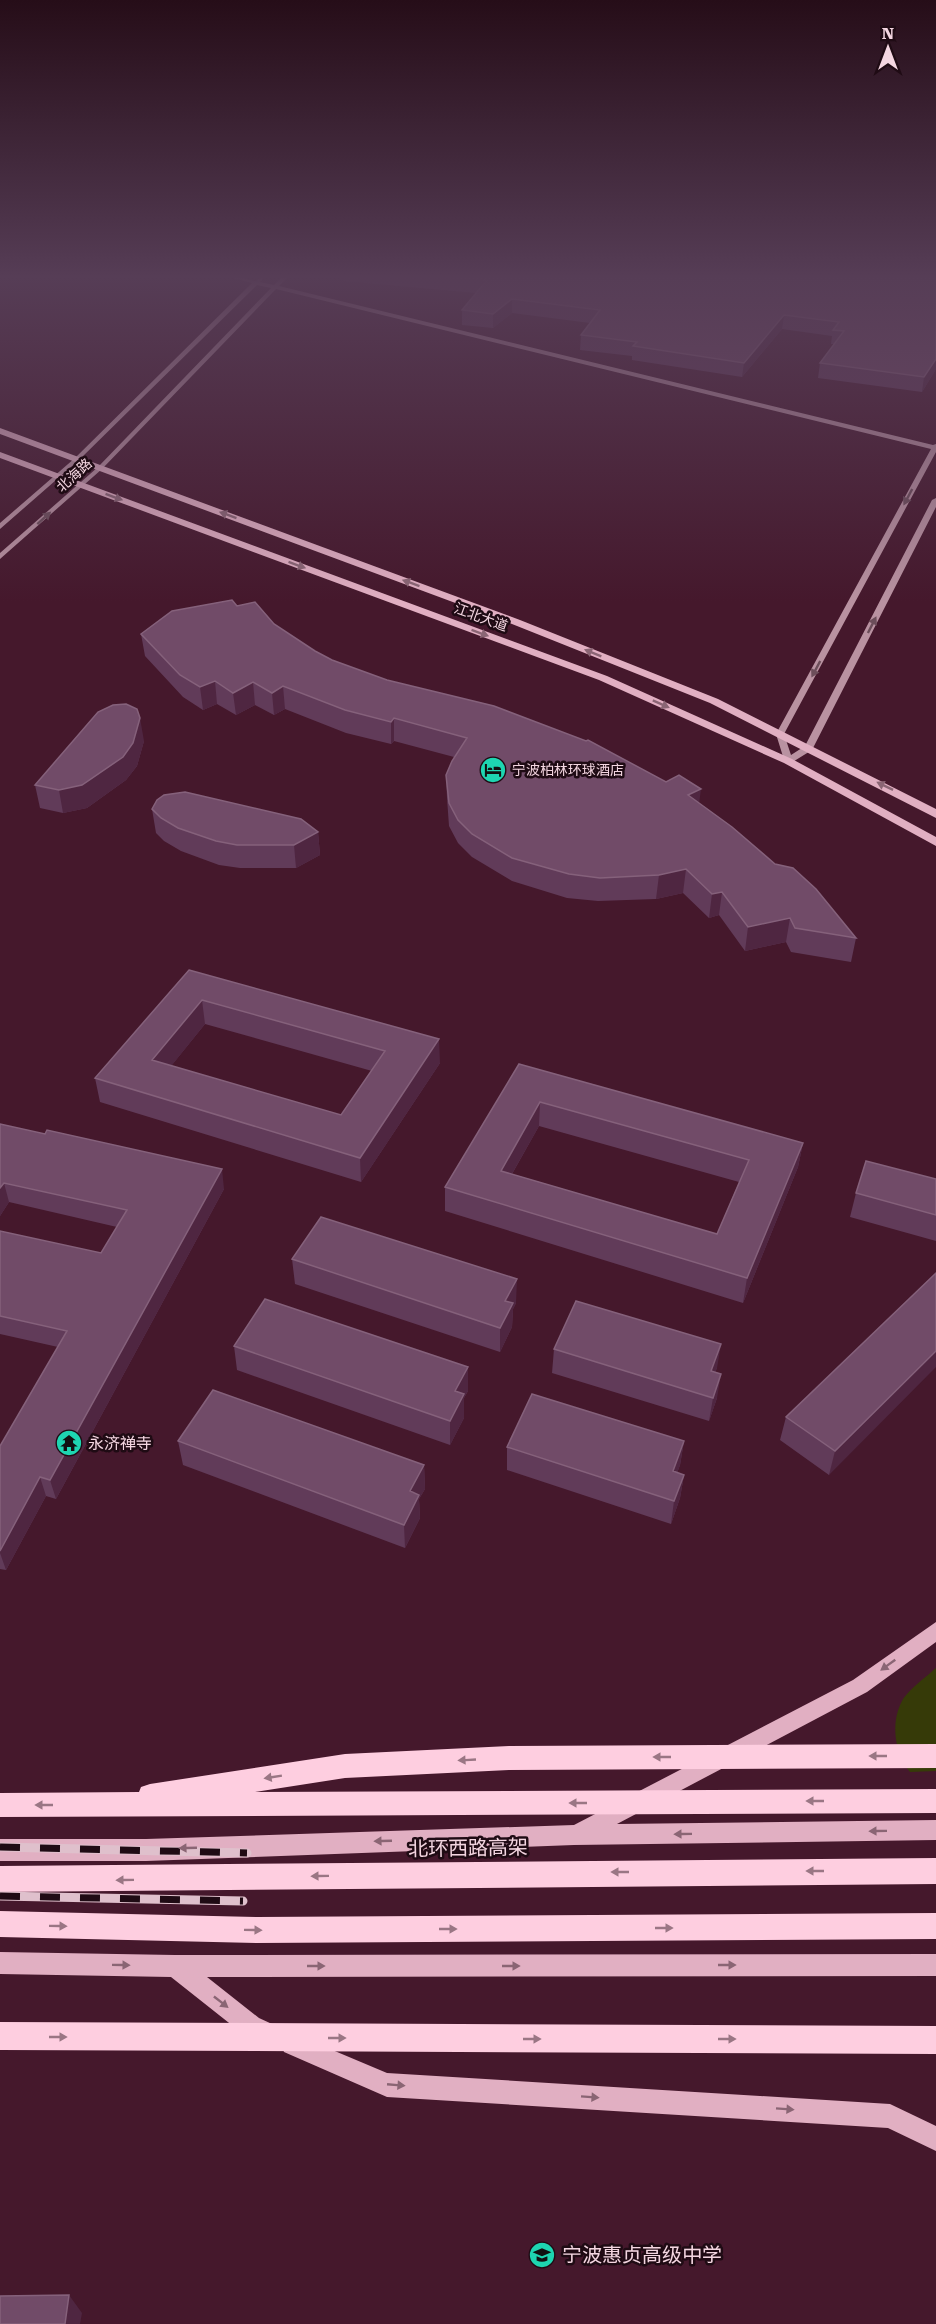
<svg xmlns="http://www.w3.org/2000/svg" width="936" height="2324" font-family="'Roboto Serif','Noto Sans SC',serif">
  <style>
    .green { fill: #363a08 }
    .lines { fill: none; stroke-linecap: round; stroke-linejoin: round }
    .secondary { fill: #b992a1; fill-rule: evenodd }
    .primary { fill: #e1afc2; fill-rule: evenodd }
    .highway { fill: #fecee0; fill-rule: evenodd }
    .rail-casing { stroke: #dfc0cc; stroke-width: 9 }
    .rail { stroke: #1f0b14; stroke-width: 7; stroke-dasharray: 20; stroke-linecap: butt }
    .wall { fill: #613b59; fill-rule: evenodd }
    .shaded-wall { fill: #4f2641 }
    .building { fill: #714b68; stroke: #85617b; stroke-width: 1.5; fill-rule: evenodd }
    .oneway { fill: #8a6574 }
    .oneway2 { fill: #6c4e5a }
    .oneway3 { fill: #9a7684 }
    .labels { text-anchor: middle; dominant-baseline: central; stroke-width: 5; stroke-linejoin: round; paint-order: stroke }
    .far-street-label { font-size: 14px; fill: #f4d6e1; stroke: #1f0b14 }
    .far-poi-label { font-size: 14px; fill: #f4d6e1; stroke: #1f0b14; text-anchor: start }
    .poi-label { font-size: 16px; fill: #f4d6e1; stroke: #1f0b14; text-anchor: start }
    .near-street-label { font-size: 20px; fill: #f4d6e1; stroke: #1f0b14 }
    .near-poi-label { font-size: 20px; fill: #f4d6e1; stroke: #1f0b14; text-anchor: start }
  </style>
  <rect width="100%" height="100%" fill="#45182c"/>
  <path class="green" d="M936,1668V1771L910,1772C895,1754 890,1723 902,1701C907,1691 927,1676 936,1668Z"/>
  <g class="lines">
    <path class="secondary" d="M230,277H238L255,281L262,277L264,278L260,282L274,285L282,277H288L279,286L933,445L936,444V452L784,734L791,755L805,746L932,500L936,498V507L812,750L791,763H785L776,734L931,449L276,289L102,469L0,559V553L98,467L271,288L257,285L79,460L0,529V523L75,458L252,283Z"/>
    <path class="primary" d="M0,428L520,620L718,699L936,809V818L710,703L512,624L0,434Z
      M0,452L607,676L792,759L936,837V846L784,763L599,680L0,458Z
      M936,1622V1642L867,1692L617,1824L936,1820V1840L574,1845L146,1861H0V1839H146L574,1825L853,1680Z
      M0,1952L175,1955L936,1954V1976L207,1977L259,2018L272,2024L275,2032L272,2040L264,2043L243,2034L171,1977L0,1974Z
      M292,2033L387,2073L890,2104L936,2126V2151L888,2128L387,2097L284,2052L281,2044L284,2036Z"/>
    <path class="highway" d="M936,1744V1768L509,1770L345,1778L255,1792L936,1789V1813L0,1817V1793L139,1792L141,1787L150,1784L345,1754L509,1746Z
      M936,1858V1884L0,1892V1866Z
      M0,1911L257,1917L936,1913V1939L257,1943L0,1937Z
      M0,2022L936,2026V2054L0,2050Z"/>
    <g class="rail-casing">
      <path id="rail" d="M0,1847L247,1853
        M0,1896L243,1901"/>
    </g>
    <use href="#rail" class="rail"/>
  </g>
  <path class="wall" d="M340,277H936V369L922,392L818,378L820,363L834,344H831L832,336L782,329L742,377L632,360V356L580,350L581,335L590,323L512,313L493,328L462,325V310L476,293L344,281Z
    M237,606L274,624L315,651L332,660L699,803L856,938L851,962L791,952L786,942L745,951L719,915L709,918L683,893L656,899L598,901L567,898L512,881L472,857L458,843L449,826L447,798L446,775L454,757L394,741L391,744L346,733L285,709L274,715L255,705L236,715L217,704L203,710L183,697L145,656L141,634Z
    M144,741L137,766L126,780L87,808L63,813L40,808L35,785Z
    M152,809L318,832L320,855L296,868H240L219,865L181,851L164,841L156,833Z
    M189,970L440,1063L361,1182L100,1102L95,1078ZM205,1024L372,1071L341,1115L171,1066Z
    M519,1064L803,1143L798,1167L743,1303L445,1211V1187ZM539,1126L739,1182L717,1234L512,1174Z
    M0,1124L224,1189L56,1499L46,1496L6,1570L0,1569V1446L58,1347L0,1334V1231L101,1253L117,1227L9,1202L0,1216Z
    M936,1179V1241L850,1217L856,1193Z
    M292,1259L516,1303L513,1309L512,1327L500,1352L295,1284Z
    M936,1273L829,1475L780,1440L786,1417Z
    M234,1346L468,1391L464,1398V1418L450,1445L237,1370Z
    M554,1349L717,1368L715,1372L717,1398L709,1421L552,1373Z
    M178,1441L424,1465L425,1489L419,1499L420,1518L405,1548L183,1465Z
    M684,1441L680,1465L677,1473L684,1475L680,1498L671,1524L507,1470V1447Z"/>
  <path class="shaded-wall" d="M512,299V313L493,328V314Z
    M784,315L782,329L742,377L744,363Z
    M936,359V369L922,392L924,377Z
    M215,681L217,704L203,710L200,687Z
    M253,682L255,705L236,715L233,693Z
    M283,686L285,709L274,715L272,693Z
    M140,718L144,741L137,766L126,780L87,808L63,813L59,790Z
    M394,718V741L391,744V722Z
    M701,789L698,812L688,795Z
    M318,832L320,855L296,868L294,845Z
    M686,869L683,893L656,899L659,875Z
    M722,892L719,915L709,918L712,894Z
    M790,918L786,942L745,951L748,927Z
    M202,1000L205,1024L156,1085L152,1060Z
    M439,1039L440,1063L361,1182L360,1158Z
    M540,1102L539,1126L500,1195L501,1171Z
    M803,1143L798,1167L743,1303L747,1278Z
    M222,1169L224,1189L56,1499L50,1480Z
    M4,1183L9,1202L0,1216V1188Z
    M517,1279L516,1303L513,1309L512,1327L500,1352V1328L505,1301Z
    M721,1344L717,1368L707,1395L711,1371Z
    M936,1351V1367L829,1475L835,1451Z
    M468,1367V1391L464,1398V1418L450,1445V1421L455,1391Z
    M721,1374L717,1398L709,1421L713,1398Z
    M684,1441L680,1465L669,1495L673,1471Z
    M424,1465L425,1489L419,1499L420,1518L405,1548L404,1525L410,1491Z
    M684,1475L680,1498L671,1524L674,1501Z
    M40,1477L46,1496L6,1570L0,1553V1551Z
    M69,2295L82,2313L80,2324H65Z"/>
  <path class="building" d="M450,277H936V359L924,377L820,363L844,331L833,330L839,322L784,315L744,363L633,346L637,342L581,335L600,310L512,299L493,314L462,310L487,280Z
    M232,600L237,606L255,602L274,624L315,651L332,660L387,680L494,706L586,741L588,740L666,782L679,775L701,789L688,795L732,827L775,864L793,868L816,889L856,938L795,928L790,918L748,927L722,892L712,894L686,869L659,875L600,878L569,874L512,858L472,834L458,820L449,803L446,775L452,761L467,738L394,718L391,722L345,710L283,686L272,693L253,682L233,693L215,681L200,687L180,675L141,634L172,611Z
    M126,704L137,709L140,718L133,743L123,757L82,785L59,790L35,785L98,712L113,705Z
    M185,792L301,819L318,832L294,845H237L216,841L178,828L161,818L152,809L157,800L164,795Z
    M189,970L439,1039L360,1158L95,1078ZM202,1000L385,1051L341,1115L152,1060Z
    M519,1064L803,1143L747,1278L445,1187ZM540,1102L749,1160L717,1234L501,1171Z
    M0,1124L45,1134L47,1130L222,1169L50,1480L40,1477L0,1551V1446L67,1331L0,1316V1231L101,1253L127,1210L4,1183L0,1188Z
    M866,1161L936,1179V1215L856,1193Z
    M321,1217L517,1279L505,1301L513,1303L500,1328L292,1259Z
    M936,1273V1351L835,1451L786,1417Z
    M265,1299L468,1367L455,1391L464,1394L450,1421L234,1346Z
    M576,1301L721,1344L711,1371L721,1374L713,1398L554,1349Z
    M213,1390L424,1465L410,1491L419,1495L404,1525L178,1441Z
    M532,1394L684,1441L673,1471L684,1475L674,1501L507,1447Z
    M69,2295L65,2324H0V2296Z"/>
  <defs><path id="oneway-solid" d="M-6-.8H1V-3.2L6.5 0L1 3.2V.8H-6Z" transform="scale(1.5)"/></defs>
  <g class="oneway">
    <use href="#oneway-solid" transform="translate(114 497) rotate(20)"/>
    <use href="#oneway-solid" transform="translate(228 515) rotate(-160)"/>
    <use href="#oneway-solid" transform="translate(297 565) rotate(20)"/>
    <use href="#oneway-solid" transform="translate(411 583) rotate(-160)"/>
    <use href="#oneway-solid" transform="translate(480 633) rotate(20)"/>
    <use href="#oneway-solid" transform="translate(593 653) rotate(-158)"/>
    <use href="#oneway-solid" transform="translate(661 704) rotate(24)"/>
    <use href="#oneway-solid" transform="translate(885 786) rotate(-154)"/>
    <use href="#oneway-solid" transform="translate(888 1665) rotate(144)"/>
    <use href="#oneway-solid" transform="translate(878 1831) rotate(179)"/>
    <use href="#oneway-solid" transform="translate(683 1834) rotate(179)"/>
    <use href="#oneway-solid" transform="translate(383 1841) rotate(178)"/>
    <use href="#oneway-solid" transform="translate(188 1848) rotate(178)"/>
    <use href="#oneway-solid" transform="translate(121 1965) rotate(1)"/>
    <use href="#oneway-solid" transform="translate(727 1965)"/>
    <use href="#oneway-solid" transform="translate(316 1966)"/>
    <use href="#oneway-solid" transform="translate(511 1966)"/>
    <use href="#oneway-solid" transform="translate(221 2002) rotate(38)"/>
    <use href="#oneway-solid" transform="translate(396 2085) rotate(5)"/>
    <use href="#oneway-solid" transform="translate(590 2097) rotate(4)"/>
    <use href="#oneway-solid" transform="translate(785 2109) rotate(4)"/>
  </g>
  <g class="oneway2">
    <use href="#oneway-solid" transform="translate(908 497) rotate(118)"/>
    <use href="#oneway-solid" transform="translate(44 518) rotate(-42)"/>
    <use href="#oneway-solid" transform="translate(872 625) rotate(-63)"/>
    <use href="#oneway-solid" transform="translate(816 669) rotate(118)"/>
  </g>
  <g class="oneway3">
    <use href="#oneway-solid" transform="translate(878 1756) rotate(180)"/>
    <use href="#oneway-solid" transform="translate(662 1757) rotate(180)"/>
    <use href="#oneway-solid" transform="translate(467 1760) rotate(177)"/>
    <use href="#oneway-solid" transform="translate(273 1777) rotate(171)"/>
    <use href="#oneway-solid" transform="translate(815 1801) rotate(180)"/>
    <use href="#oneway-solid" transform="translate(578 1803) rotate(180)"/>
    <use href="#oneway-solid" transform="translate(44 1805) rotate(180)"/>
    <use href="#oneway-solid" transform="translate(815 1871) rotate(180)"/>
    <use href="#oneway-solid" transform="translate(620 1872) rotate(180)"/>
    <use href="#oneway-solid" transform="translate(320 1876) rotate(179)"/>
    <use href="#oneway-solid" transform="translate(125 1880) rotate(179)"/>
    <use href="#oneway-solid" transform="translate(58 1926) rotate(1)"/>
    <use href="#oneway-solid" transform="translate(664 1928)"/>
    <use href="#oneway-solid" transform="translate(448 1929)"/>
    <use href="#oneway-solid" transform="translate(253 1930) rotate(1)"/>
    <use href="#oneway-solid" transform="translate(58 2037)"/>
    <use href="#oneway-solid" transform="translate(337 2038)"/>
    <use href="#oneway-solid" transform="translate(532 2039)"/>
    <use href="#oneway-solid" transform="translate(727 2039)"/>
  </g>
  <linearGradient id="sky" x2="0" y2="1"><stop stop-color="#260d18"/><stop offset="0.46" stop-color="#563d56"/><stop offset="1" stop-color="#563d56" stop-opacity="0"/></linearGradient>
  <rect width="936" height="602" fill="url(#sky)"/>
  <defs>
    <g id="hotel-disc" transform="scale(1.35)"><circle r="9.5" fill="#1ed5b1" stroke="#1f0b14"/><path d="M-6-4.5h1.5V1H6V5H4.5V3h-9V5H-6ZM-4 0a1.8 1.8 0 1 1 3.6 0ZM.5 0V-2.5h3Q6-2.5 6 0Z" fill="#111"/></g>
    <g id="temple-disc" transform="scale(1.35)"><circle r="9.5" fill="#1ed5b1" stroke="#1f0b14"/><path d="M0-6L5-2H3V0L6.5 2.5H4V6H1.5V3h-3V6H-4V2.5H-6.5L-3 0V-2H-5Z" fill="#111"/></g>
    <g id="school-disc" transform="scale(1.35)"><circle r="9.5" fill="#1ed5b1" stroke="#1f0b14"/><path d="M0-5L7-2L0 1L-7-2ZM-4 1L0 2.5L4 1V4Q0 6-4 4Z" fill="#111"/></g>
  </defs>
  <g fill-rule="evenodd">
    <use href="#hotel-disc" x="493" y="770"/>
    <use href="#temple-disc" x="69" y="1443"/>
    <use href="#school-disc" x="542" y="2255"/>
  </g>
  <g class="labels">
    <g class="far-street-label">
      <text transform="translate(74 475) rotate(-42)">北海路</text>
      <text transform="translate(481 617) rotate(20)">江北大道</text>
    </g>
    <g class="far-poi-label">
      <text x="512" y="770">宁波柏林环球酒店</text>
    </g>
    <g class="poi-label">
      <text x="88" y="1443">永济禅寺</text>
    </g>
    <g class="near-street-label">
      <text transform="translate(468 1848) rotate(-1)">北环西路高架</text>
    </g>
    <g class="near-poi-label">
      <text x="562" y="2255">宁波惠贞高级中学</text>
    </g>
  </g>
  <g transform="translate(888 48)" stroke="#1f0b14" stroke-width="4.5" paint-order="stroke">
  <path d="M0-4.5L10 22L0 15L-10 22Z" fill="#f4d6e1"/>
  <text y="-9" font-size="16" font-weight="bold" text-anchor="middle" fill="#f4d6e1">N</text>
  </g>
</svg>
